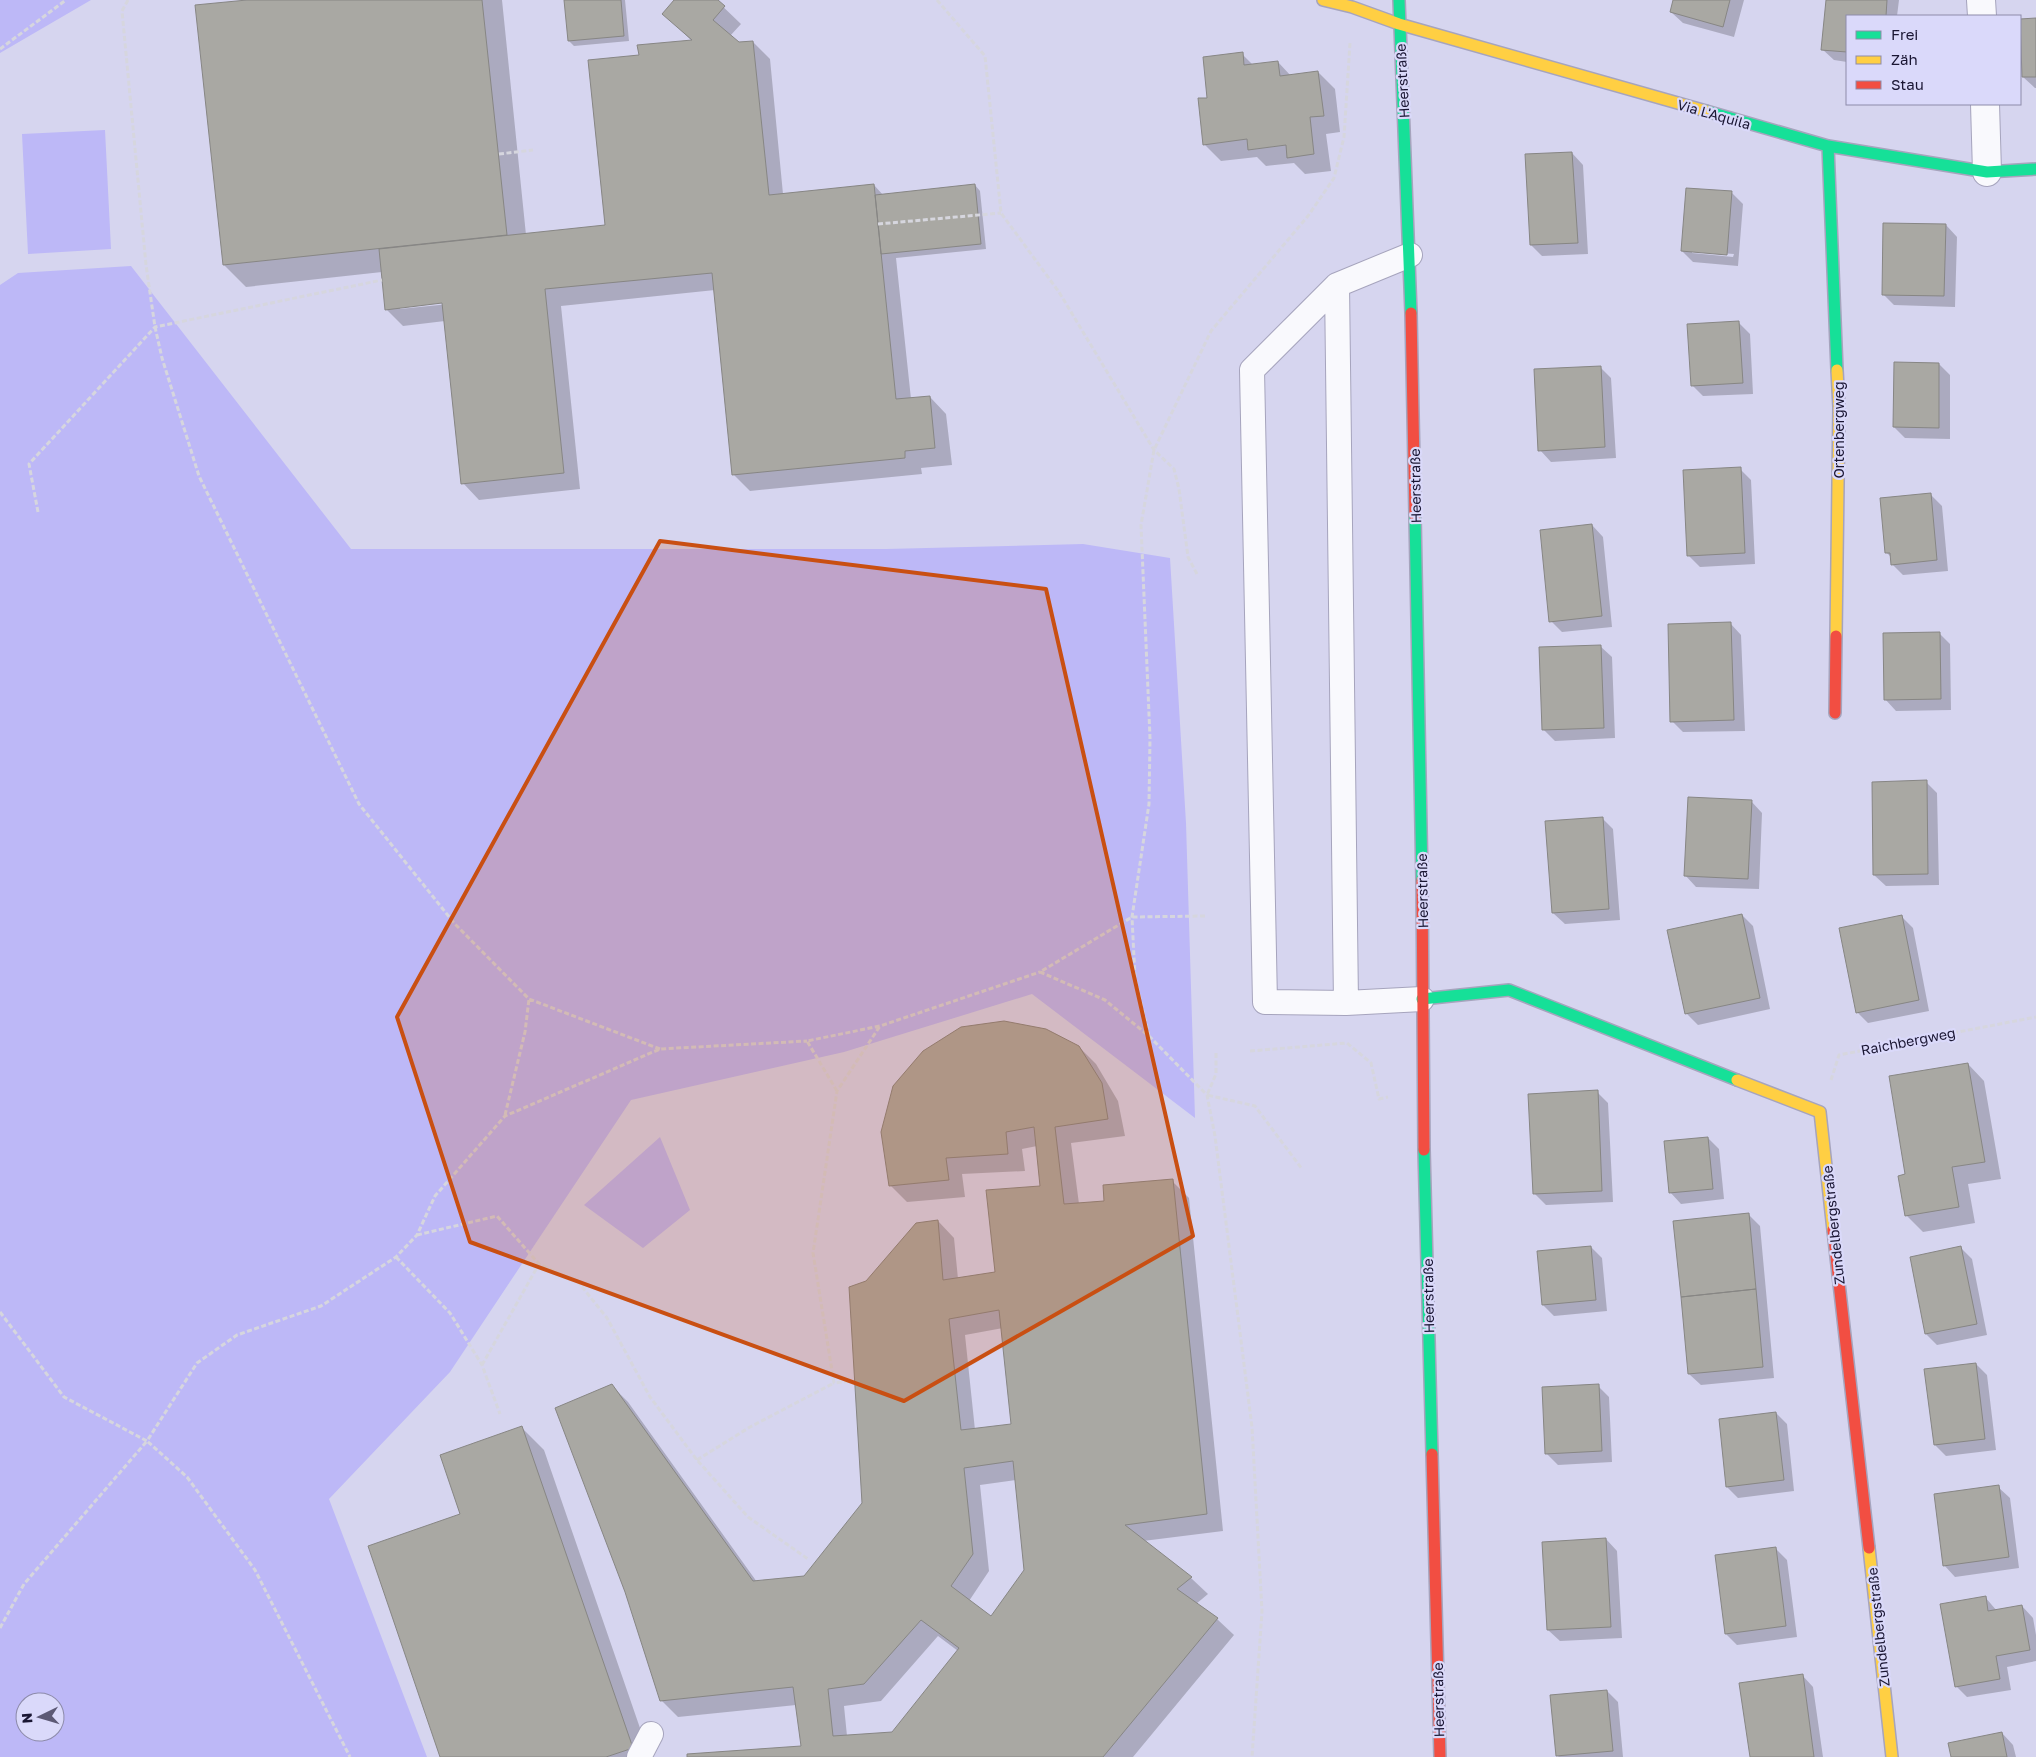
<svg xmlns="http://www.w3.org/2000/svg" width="2036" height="1757" font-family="'Golos Text',sans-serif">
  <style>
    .green { fill: #bdb8f7; fill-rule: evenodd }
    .shadow { fill: #0003; fill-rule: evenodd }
    .building { fill: #a9a8a3; stroke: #878684; fill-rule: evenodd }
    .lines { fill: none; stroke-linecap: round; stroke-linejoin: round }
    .lane-casing { stroke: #a6a4bd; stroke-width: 26 }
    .street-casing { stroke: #a6a4bd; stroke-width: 30 }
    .fast-casing { stroke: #a6a4bd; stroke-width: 14 }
    .slow-casing { stroke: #a6a4bd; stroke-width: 14 }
    .jam-casing { stroke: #a6a4bd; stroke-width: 14 }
    .path { stroke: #d6d6de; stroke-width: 3; stroke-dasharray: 5 2.5; stroke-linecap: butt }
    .lane { stroke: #f9f9fd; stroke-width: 24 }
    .street { stroke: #f9f9fd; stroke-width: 28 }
    .fast { stroke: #16e098; stroke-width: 11 }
    .slow { stroke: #ffcf43; stroke-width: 11 }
    .jam { stroke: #f24e42; stroke-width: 11 }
    .marked { fill: #c94f12; fill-opacity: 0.2; stroke: #c94f12; stroke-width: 4; stroke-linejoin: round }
    .labels { text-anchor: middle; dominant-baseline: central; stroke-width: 4.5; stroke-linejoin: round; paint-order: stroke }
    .street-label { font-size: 14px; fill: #1a1633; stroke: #dad9fa }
  </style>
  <rect width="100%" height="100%" fill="#d6d5ef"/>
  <path class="green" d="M0,0H91L0,53Z
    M105,130L111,249L28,254L22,134Z
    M131,266L351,549H886L1083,544L1170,558L1186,823L1195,1118L1032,994L844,1052L631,1100L450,1372L329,1499L427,1757H0V285L18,273ZM25,1702H55V1732H25Z
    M660,1137L690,1210L643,1248L584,1205Z"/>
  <path class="shadow" d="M259,0H502L526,235L607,226L640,56L692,41L664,14L675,0H716L741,24L730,36L739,43L753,42L770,59L783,194L874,185L883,195L975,185L980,191L986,249L896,258L911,399L930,397L946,414L952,465L921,468L922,474L750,491L733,474L715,290L561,306L580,489L479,500L463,483L445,321L403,326L386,309L382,272L246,287L224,265ZM448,301L449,304L400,309V307Z
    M565,0H625L629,41L574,46L569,41Z
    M1675,0H1744L1734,37L1683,23L1671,12Z
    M1827,0H1899L1897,16H1847V62L1834,60L1822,49Z
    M2036,19V88H2035L2023,77L2020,20Z
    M1242,54L1253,65L1278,62L1291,76L1318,72L1335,89L1340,132L1326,134L1331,171L1305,174L1294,163L1266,166L1257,157L1221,161L1204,144L1208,99Z
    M1572,153L1583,165L1588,254L1542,256L1531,245Z
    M1687,189L1732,193L1743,204L1738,266L1693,262L1682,251ZM1692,251L1734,254L1733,257L1692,253Z
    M1946,225L1957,237L1955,307L1894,305L1883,294Z
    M1739,323L1750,334L1753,394L1703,396L1692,385Z
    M1939,364L1950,375V439L1905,438L1894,427Z
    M1600,367L1611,378L1616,458L1551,462L1540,450Z
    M1740,469L1751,480L1755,564L1700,567L1689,556Z
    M1930,494L1942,506L1948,571L1903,575L1892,564V558L1886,552Z
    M1592,525L1603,537L1612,627L1562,632L1551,621Z
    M1730,623L1741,635L1745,731L1683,732L1672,721Z
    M1939,633L1950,644L1951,710L1896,711L1885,699Z
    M1600,646L1612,657L1615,738L1555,741L1543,729Z
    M1926,782L1937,793L1939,885L1886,886L1874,875L1873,783Z
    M1751,801L1762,813L1759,889L1696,887L1685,875Z
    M1602,818L1613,829L1620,920L1565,924L1553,913Z
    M1742,915L1753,926L1770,1009L1698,1025L1687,1014Z
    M1902,917L1913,928L1929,1011L1868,1023L1857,1012Z
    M1079,1047L1096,1064L1118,1101L1125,1136L1071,1143L1079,1204L1106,1202L1172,1181L1189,1198L1223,1531L1143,1541L1191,1578L1208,1594L1196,1604L1217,1619L1234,1635L1133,1757H689L802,1747L796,1705L678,1717L661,1700L611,1385L628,1402L757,1582L805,1578L864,1503L866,1282L938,1221L954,1238L958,1279L996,1273L1041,1187L1037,1146L1022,1149L1025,1171L962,1174L965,1197L907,1202L890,1185ZM1003,1328L1013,1426L975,1430L965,1335ZM1016,1480L1025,1570L991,1618L969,1601L989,1571L980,1485ZM938,1636L958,1651L893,1733L847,1736L844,1706L881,1701Z
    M1968,1064L1984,1081L2001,1179L1968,1184L1975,1223L1923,1232L1906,1215L1907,1175Z
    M1597,1092L1608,1103L1613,1202L1546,1205L1534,1193Z
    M1708,1138L1719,1149L1724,1199L1681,1204L1670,1192Z
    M1748,1214L1760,1226L1774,1378L1701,1385L1689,1374Z
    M1591,1247L1602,1258L1607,1311L1554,1316L1543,1305Z
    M1961,1248L1972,1259L1987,1335L1937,1345L1926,1334Z
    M1976,1364L1987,1375L1996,1450L1946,1456L1935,1445Z
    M1598,1386L1609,1397L1612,1462L1558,1465L1546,1453Z
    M1776,1413L1787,1424L1794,1491L1738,1498L1727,1487Z
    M522,1428L544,1450L650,1757H441Z
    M1998,1487L2010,1498L2019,1568L1955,1577L1944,1565Z
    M1606,1539L1617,1551L1622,1638L1560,1641L1548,1630Z
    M1776,1549L1787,1560L1797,1637L1737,1645L1726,1634Z
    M1985,1597L1997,1611L2022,1606L2033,1618L2036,1635V1661L2007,1667L2011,1690L1967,1697L1956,1686Z
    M1802,1675L1813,1687L1823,1757H1751Z
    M1607,1691L1618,1702L1623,1757H1558Z
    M2002,1733L2013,1745L2016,1757H1952Z"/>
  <path class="building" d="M247,0H482L507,235L223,265L195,5Z
    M564,0H621L624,36L568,41Z
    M674,0H718L725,6L713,20L739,42L753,41L769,195L874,184L896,399L930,396L935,448L905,451V458L732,475L712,273L545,289L564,473L461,484L442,303L385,310L379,249L605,225L588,60L639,55L637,45L692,40L662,14Z
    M1673,0H1730L1723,27L1670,12Z
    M1826,0H1887L1886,16H1847V52L1821,50Z
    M2036,18V77H2022L2020,19Z
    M1243,52L1244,65L1278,61L1280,76L1318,71L1324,116L1310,117L1314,154L1287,158L1286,145L1248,150L1247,139L1203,145L1198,98H1207L1203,57Z
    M1572,152L1578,243L1530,245L1525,154Z
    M975,184L981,244L881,254L875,195Z
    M1686,188L1732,191L1727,255L1681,251Z
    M1883,223L1946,224L1944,296L1882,295Z
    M1739,321L1743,383L1691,386L1687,324Z
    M1894,362L1939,363V428L1893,427Z
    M1601,366L1605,447L1538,451L1534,369Z
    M1741,467L1745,553L1687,556L1683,470Z
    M1931,493L1937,560L1891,565L1890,553H1885L1880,498Z
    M1592,524L1602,616L1549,622L1540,530Z
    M1731,622L1734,720L1670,722L1668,624Z
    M1940,632L1941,699L1884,700L1883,633Z
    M1601,645L1604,728L1542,730L1539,647Z
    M1927,780L1928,874L1873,875L1872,782Z
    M1688,797L1752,800L1748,879L1684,876Z
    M1603,817L1609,909L1552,913L1545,821Z
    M1742,914L1760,998L1685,1014L1667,930Z
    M1902,915L1919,1000L1856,1013L1839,928Z
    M1004,1021L1046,1029L1079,1046L1102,1083L1108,1119L1055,1127L1064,1204L1104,1201L1103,1185L1173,1179L1207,1514L1125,1525L1192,1577L1177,1589L1218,1618L1103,1757H687V1754L801,1746L793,1687L660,1701L625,1592L555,1408L612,1384L753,1581L804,1576L862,1503L849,1287L866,1281L916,1223L938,1220L943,1280L995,1272L986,1190L1040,1186L1034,1127L1006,1132L1008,1154L946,1158L949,1180L889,1186L881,1132L893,1086L923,1051L961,1027ZM999,1310L1011,1424L961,1430L949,1319ZM1013,1461L1024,1570L991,1616L951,1586L973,1554L964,1468ZM921,1620L959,1648L892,1732L833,1736L828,1689L864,1684Z
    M1968,1063L1985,1162L1952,1167L1959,1207L1905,1216L1898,1176L1905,1174L1889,1076Z
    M1598,1090L1602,1191L1533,1194L1528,1094Z
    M1708,1137L1713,1189L1669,1193L1664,1141Z
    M1749,1213L1756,1289L1681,1297L1673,1221Z
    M1591,1246L1596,1300L1542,1305L1537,1251Z
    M1961,1246L1977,1324L1925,1334L1910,1257Z
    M1756,1289L1763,1367L1688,1374L1681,1297Z
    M1976,1363L1985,1439L1934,1445L1924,1369Z
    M1599,1384L1602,1451L1545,1454L1542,1387Z
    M1776,1412L1784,1480L1726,1487L1719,1419Z
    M522,1426L633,1748L606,1757H440L368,1546L460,1514L440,1455Z
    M1999,1485L2009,1557L1943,1566L1934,1494Z
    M1606,1538L1611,1627L1547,1630L1542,1542Z
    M1776,1547L1786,1626L1725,1634L1715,1555Z
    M1986,1596L1988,1611L2022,1605L2030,1650L1996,1656L2000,1679L1955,1687L1940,1604Z
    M1803,1674L1814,1757H1750L1739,1683Z
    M1607,1690L1613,1751L1556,1756L1550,1695Z
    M2002,1732L2007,1757H1951L1948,1743Z"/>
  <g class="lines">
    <g class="lane-casing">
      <path id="lane" d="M1410,255L1337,285L1252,370L1265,1002L1346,1003L1422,999
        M1337,285L1346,1003
        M639,1757L651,1734"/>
    </g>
    <g class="street-casing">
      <path id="street" d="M1981,0L1982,16
        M1985,104L1987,172"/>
    </g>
    <g class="fast-casing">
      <path id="fast" d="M1399,0L1411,313
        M1706,111L1828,146L1987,172L2036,169
        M1828,146L1837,370
        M1415,516L1422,880
        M1422,999L1509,990L1737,1080
        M1424,1150L1432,1454"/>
    </g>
    <g class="slow-casing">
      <path id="slow" d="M1323,0L1352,7L1399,24L1706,111
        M1836,636L1839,407L1837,370
        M1737,1080L1820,1112L1833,1230
        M1869,1548L1892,1757"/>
    </g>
    <g class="jam-casing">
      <path id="jam" d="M1411,313L1415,516
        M1835,713L1836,636
        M1422,880L1424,1150
        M1833,1230L1869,1548
        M1432,1454L1440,1757"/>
    </g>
    <path class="path" d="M128,0L122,11L146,265L155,327L162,358L199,476L359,804L454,923L529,999L660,1049
      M937,0L985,56L1001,213L1059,292L1154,450L1174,469L1179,489L1188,557L1198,576
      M0,49L66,0
      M499,154L533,150
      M878,224L1001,213
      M38,512L29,464L155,327L382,280
      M1205,916L1132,917L1040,972L1105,1000L1149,1036L1207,1095L1215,1136L1252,1427L1262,1611L1252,1757
      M1149,1036L1135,978L1132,917L1149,804L1150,738L1141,525L1154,450L1211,331L1308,216L1334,178L1344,137L1350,43
      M1250,1051L1347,1043L1371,1063L1379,1099L1388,1097
      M1216,1053V1074L1207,1095L1255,1106L1302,1169
      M1831,1080L1839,1055L2036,1017
      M837,1091L807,1041L880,1026L1040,972
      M505,1115L525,1032L529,999
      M417,1235L497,1216L539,1264L579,1283L607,1318L650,1397L697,1460L748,1517L808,1559
      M396,1257L450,1313L482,1365L500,1414
      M0,1312L64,1397L147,1441L197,1363L237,1335L321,1306L396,1257L417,1235L435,1196L505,1116L660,1049L807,1041
      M482,1365L539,1264
      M849,1381L834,1383L813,1253L837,1091L880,1026
      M697,1460L750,1427L834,1383
      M0,1628L24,1584L147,1441L187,1477L255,1570L350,1757"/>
    <use href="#lane" class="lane"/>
    <use href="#street" class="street"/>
    <use href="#fast" class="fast"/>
    <use href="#slow" class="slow"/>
    <use href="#jam" class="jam"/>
  </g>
  <path class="marked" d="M660,541L1046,589L1193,1236L904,1401L470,1242L397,1017Z"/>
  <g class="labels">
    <g class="street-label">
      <text transform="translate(1402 81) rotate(-93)">Heerstraße</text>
      <text transform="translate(1714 114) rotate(16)">Via L'Aquila</text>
      <text transform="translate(1838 430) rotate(-90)">Ortenbergweg</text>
      <text transform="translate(1415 486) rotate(-91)">Heerstraße</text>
      <text transform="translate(1422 891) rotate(-91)">Heerstraße</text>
      <text transform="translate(1908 1041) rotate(-11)">Raichbergweg</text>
      <text transform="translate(1833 1225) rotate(-96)">Zundelbergstraße</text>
      <text transform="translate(1428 1296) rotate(-91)">Heerstraße</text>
      <text transform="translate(1878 1627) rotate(-96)">Zundelbergstraße</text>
      <text transform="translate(1438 1700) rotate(-91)">Heerstraße</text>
    </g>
  </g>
  <rect x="1846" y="15" width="175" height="90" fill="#dad9fa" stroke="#8d8baa"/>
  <rect x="1856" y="31" width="25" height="8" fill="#16e098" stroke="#8d8baa"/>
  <text x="1891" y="40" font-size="15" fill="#1a1633">Frei</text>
  <rect x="1856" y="56" width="25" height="8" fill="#ffcf43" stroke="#8d8baa"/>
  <text x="1891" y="65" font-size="15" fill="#1a1633">Zäh</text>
  <rect x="1856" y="81" width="25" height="8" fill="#f24e42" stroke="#8d8baa"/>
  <text x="1891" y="90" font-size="15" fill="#1a1633">Stau</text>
  <g transform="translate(40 1717) rotate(265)"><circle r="24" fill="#dad9fa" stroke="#8d8baa"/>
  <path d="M0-4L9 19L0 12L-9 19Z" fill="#5c5975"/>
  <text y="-8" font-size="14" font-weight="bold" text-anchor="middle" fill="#1a1633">N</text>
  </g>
</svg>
